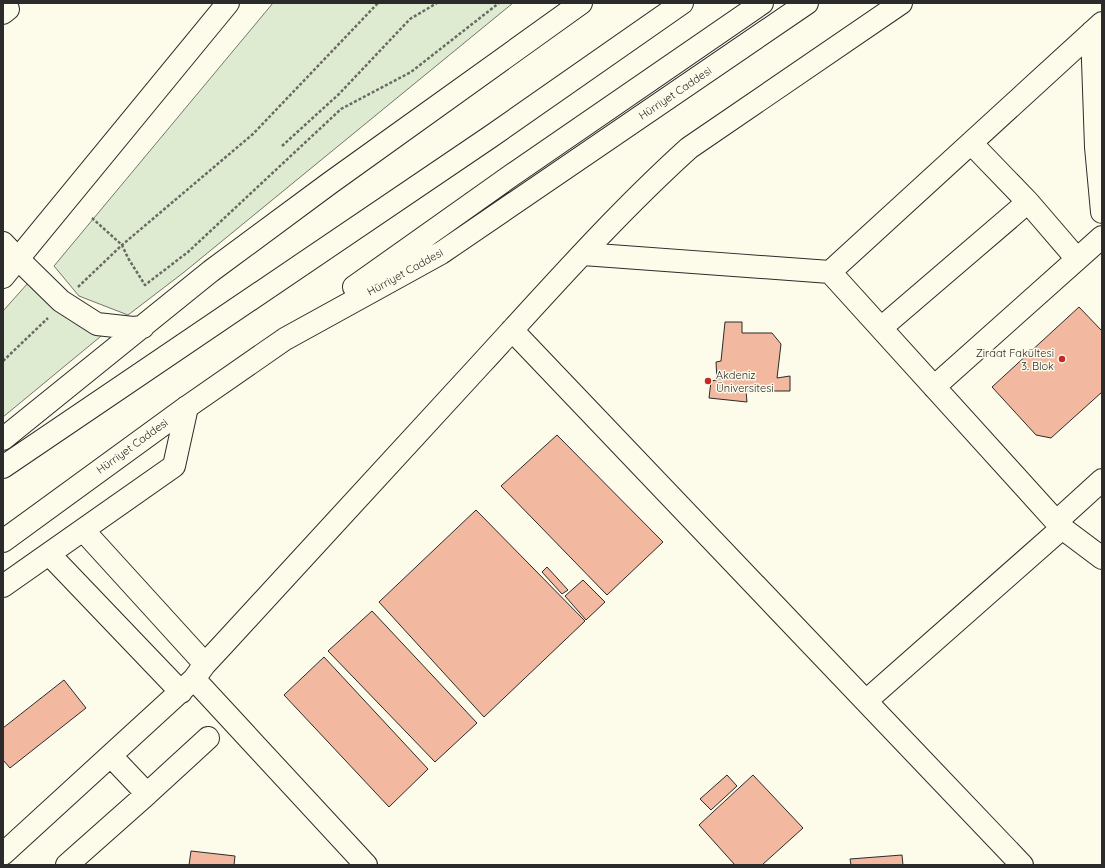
<svg xmlns="http://www.w3.org/2000/svg" width="1105" height="868" font-family="Quicksand,sans-serif">
  <style>
    .green { fill: #deebd1; stroke: #74746e }
    .building { fill: #f2b8a0; stroke: #2b2b2b }
    .lines { fill: none; stroke-linecap: round; stroke-linejoin: round }
    .minor-casing { stroke: #2b2b2b; stroke-width: 24 }
    .highway-casing { stroke: #2b2b2b; stroke-width: 24 }
    .path { stroke: #6a6964; stroke-width: 2.5; stroke-dasharray: 3 2; stroke-linecap: butt }
    .minor { stroke: #fdfbea; stroke-width: 22 }
    .highway { stroke: #fdfbea; stroke-width: 22 }
    .poi-dot { fill: #c62828; stroke: #fdfbea; stroke-width: 1.5 }
    .labels { text-anchor: middle; dominant-baseline: central; stroke-width: 3; stroke-linejoin: round; paint-order: stroke }
    .street-label { font-size: 11px; fill: #2b2b2b; stroke: #fdfbea }
    .poi-label { font-size: 11px; fill: #2b2b2b; stroke: #fdfbea; text-anchor: end }
  </style>
  <rect width="100%" height="100%" fill="#fdfbea"/>
  <path class="green" d="M273,3H513L183,273L128,315L79,296L54,266Z
    M28,283L106,332L3,417V311Z"/>
  <path class="building" d="M1079,307L1102,331V392L1051,438L1036,435L992,387Z
    M725,322H742V333H772L781,344L777,378L790,376V391H746L747,402L709,398L711,381L717,380L716,362L721,361Z
    M557,435L663,542L607,595L501,486Z
    M476,510L585,621L484,717L379,602Z
    M547,567L568,590L562,594L542,572Z
    M583,580L605,602L586,620L565,596Z
    M372,611L477,723L435,762L328,651Z
    M324,657L428,769L389,807L284,695Z
    M64,680L86,708L10,768L3,760V728Z
    M727,775L737,786L711,810L700,799Z
    M753,775L803,828L762,865H735L699,825Z
    M191,851L235,856L234,865H189Z
    M902,855L903,865H851L850,859Z"/>
  <g class="lines">
    <g class="minor-casing">
      <path id="minor" d="M3,13L8,9
        M1092,32L1096,147L1102,212
        M971,143L1028,202L1077,259
        M3,243L18,259
        M583,254L830,272L1062,528L1102,558
        M830,272L1102,23
        M3,277L228,3
        M881,328L1028,202
        M512,330L1022,865
        M934,387L1102,237
        M1056,522L1102,480
        M83,530L205,664
        M49,554L181,692
        M3,586L174,466L187,407
        M194,679L366,865
        M866,701L1062,528
        M111,756L147,794L208,738
        M3,854L194,679L205,664C298,564 390,463 482,363C549,290 615,215 689,148L901,3
        M67,865L147,794"/>
    </g>
    <g class="highway-casing">
      <path id="highway" d="M18,259L61,301L97,324L133,328L143,327
        M354,287L512,175L762,3
        M3,439L211,271L330,183L581,3
        M3,467L490,137L682,3
        M3,541L187,407L285,339L441,253L807,3"/>
    </g>
    <path class="path" d="M282,146L339,94L410,19L437,3
      M92,218L122,245L128,258L145,285L188,252L341,109L411,72L499,3
      M78,287L122,245L253,134L378,3
      M3,361L48,318"/>
    <use href="#minor" class="minor"/>
    <use href="#highway" class="highway"/>
  </g>
  <g class="poi-dot">
    <circle cx="1062" cy="359" r="4"/>
    <circle cx="708" cy="381" r="4"/>
  </g>
  <g class="labels">
    <g class="street-label">
      <text transform="translate(675 93) rotate(-34)">Hürriyet Caddesi</text>
      <text transform="translate(405 272) rotate(-29)">Hürriyet Caddesi</text>
      <text transform="translate(132 446) rotate(-36)">Hürriyet Caddesi</text>
    </g>
    <g class="poi-label">
      <text x="1054" y="353">Ziraat Fakültesi<tspan x="1054" dy="13">3. Blok</tspan></text>
      <text x="716" y="375" text-anchor="start">Akdeniz<tspan x="716" dy="13">Üniversitesi</tspan></text>
    </g>
  </g>
  <rect width="1105" height="868" fill="none" stroke="#2b2b2b" stroke-width="8"/>
</svg>
